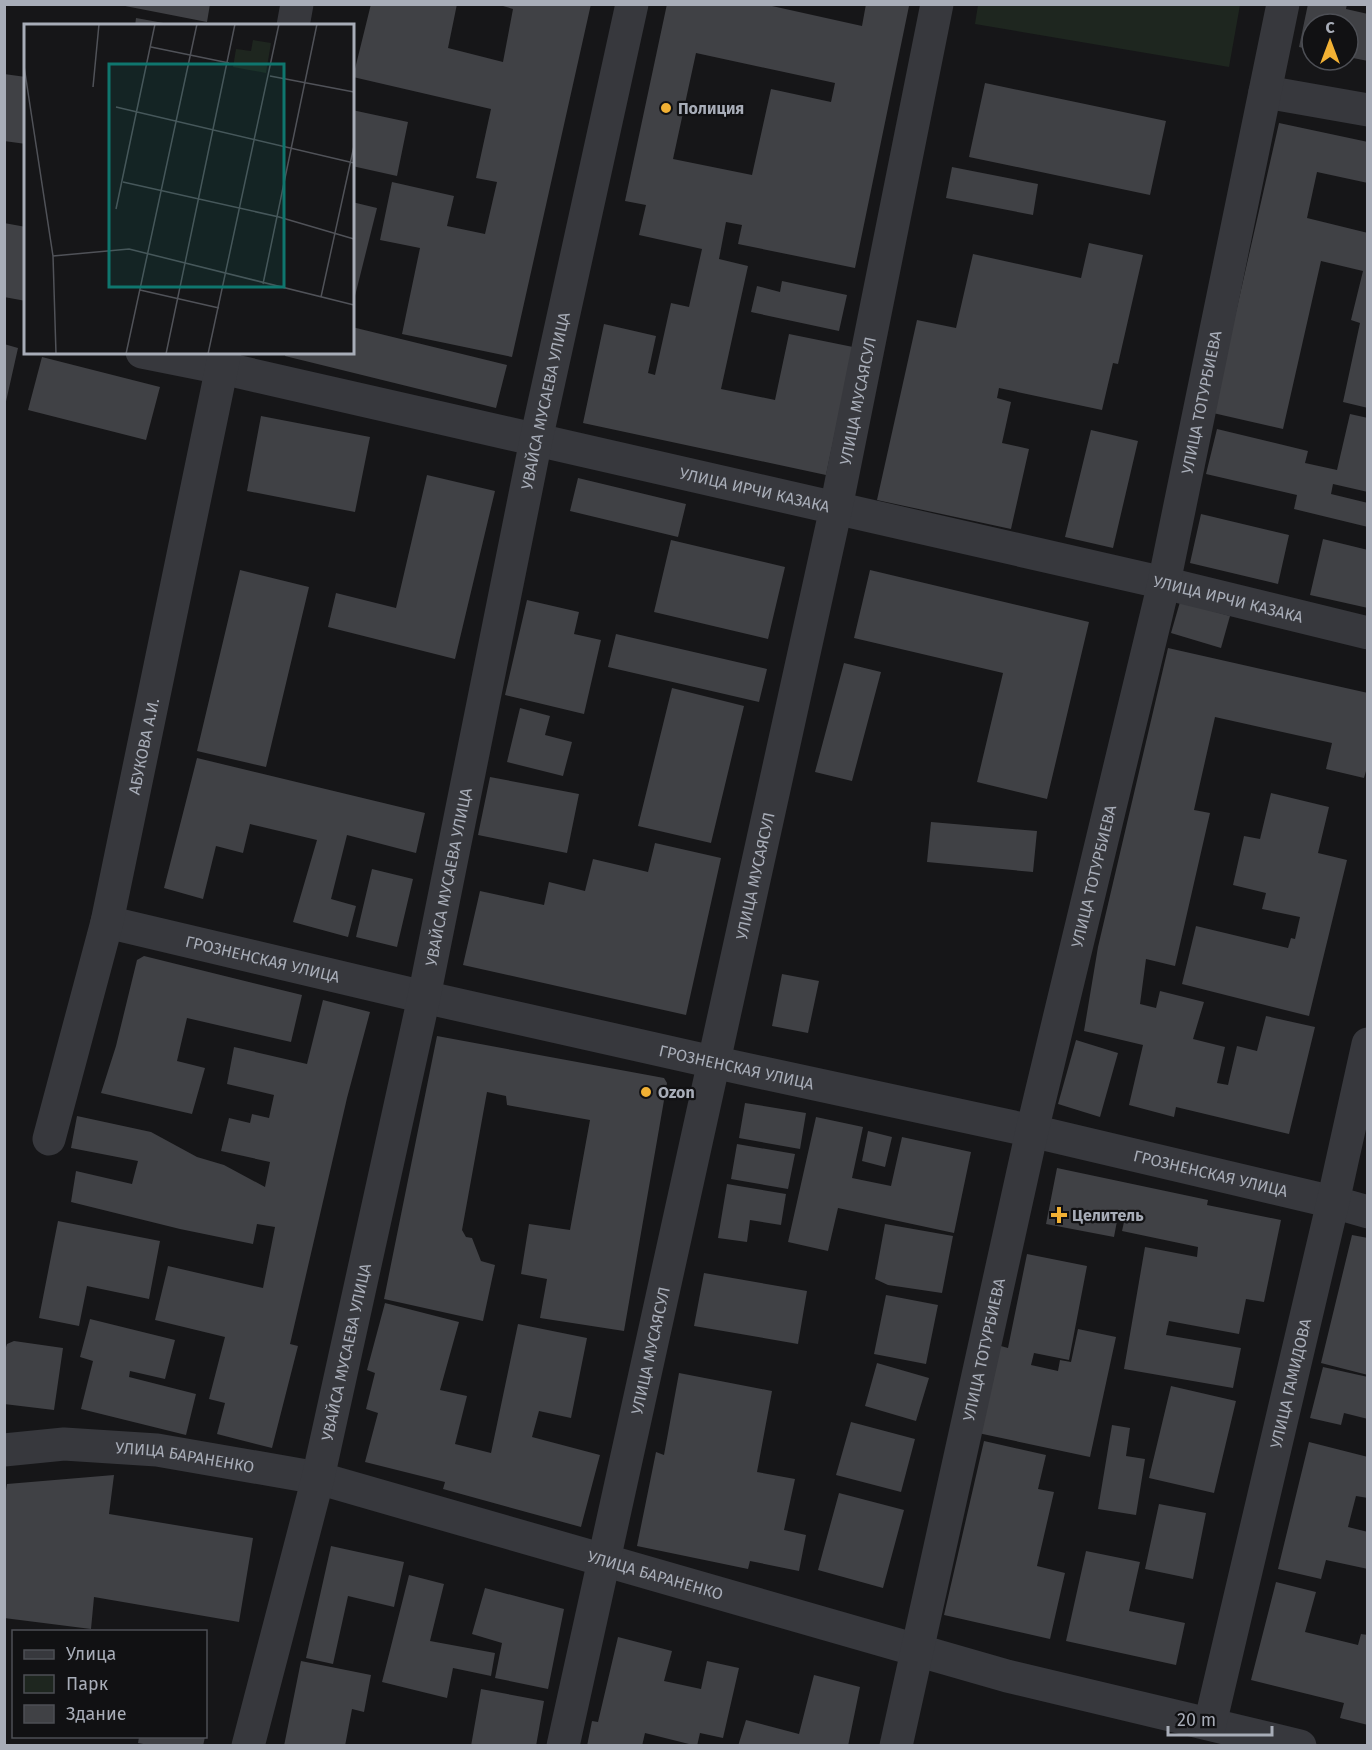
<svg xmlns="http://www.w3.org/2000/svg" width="1372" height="1750" font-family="'Fira Sans',sans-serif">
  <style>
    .green { fill: #1e261f }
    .building { fill: #404145; fill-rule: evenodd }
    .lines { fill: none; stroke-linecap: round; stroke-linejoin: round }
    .minor { stroke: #37383d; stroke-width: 33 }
    .poi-dot { fill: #f2b134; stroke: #111113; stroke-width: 2 }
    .labels { text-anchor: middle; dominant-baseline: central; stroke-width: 4.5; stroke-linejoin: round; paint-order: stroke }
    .poi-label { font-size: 16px; font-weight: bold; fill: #a8adb8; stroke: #111113; text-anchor: start }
    .street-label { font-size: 16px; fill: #a8adb8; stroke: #111113 }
    .inset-road { fill: none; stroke: #505258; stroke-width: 1.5 }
    .view { fill: #0f766e; fill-opacity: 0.15; stroke: #0f766e; stroke-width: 3 }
    .inset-edge { fill: none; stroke: #a8adb8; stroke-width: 3 }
  </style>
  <rect width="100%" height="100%" fill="#161618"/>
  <path class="green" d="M978,5V4L1240,5L1229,67L975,24Z"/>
  <path class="building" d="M115,4H210L207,22Z
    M371,4H457L448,48L503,62L513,9L496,4H591L512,357L402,334L420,248L380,240L392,182L454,196L447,226L485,234L497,182L476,178L491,109L353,77Z
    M667,4H763L862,26L866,4L909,6L855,268L738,244L742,225L726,222L719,259L748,266L721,389L775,400L789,334L853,347L826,475L583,423L604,324L656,336L648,373L655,375L671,303L689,307L702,249L639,235L646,205L625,201ZM696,53L835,83L831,102L771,89L752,175L673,159Z
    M1308,4H1347L1346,9L1368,14V61L1348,57V24H1312V50L1299,47Z
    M136,18L169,24V26H135Z
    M4,74L26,77V144L4,141Z
    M985,83L1166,121L1150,195L969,157Z
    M352,110L408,122L397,176L352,166Z
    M1279,123L1368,142V183L1317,172L1307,218L1368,233V408L1343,402L1360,323L1351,320L1363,271L1321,261L1283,429L1213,413Z
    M952,167L1038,184L1033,215L946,198Z
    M352,202L377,208L353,304H352Z
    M4,223L26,227V301L4,297Z
    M1089,243L1143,255L1118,364L1113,363L1102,410L999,388L997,398L1011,402L1002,443L1029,449L1011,529L877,500L917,320L956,328L973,254L1081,278Z
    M782,281L847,295L839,331L751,312L757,286L780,292Z
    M352,327L507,365L496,408L285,356L286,352H352Z
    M4,344L18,348L5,406H4Z
    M42,357L160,387L146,440L28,410Z
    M1350,414L1368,418V492L1333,484L1331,494L1368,503V527L1294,509L1297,495L1206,474L1217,429L1308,451L1305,463L1337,470Z
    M261,416L370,437L355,512L247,491Z
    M1091,430L1138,441L1113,548L1065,537Z
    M427,475L495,491L455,659L328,627L336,593L396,608Z
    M578,478L686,504L678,537L570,511Z
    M1201,514L1289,535L1278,584L1190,563Z
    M1323,539L1368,550V608L1310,595Z
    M671,540L785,567L768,639L654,612Z
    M240,570L309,587L266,767L197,751Z
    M870,570L1089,622L1047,799L977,782L1003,673L854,638Z
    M527,600L579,612L574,634L601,640L584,714L505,695Z
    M1180,602L1230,616L1221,648L1171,633Z
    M616,634L767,669L759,702L608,667Z
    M1168,648L1368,693V764L1364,778L1326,769L1332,743L1215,717L1194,810L1210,813L1175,966L1146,959L1140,1004L1156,1008L1160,991L1204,1002L1193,1039L1225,1047L1217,1083L1228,1085L1237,1046L1257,1051L1266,1016L1315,1027L1289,1134L1176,1107L1174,1117L1129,1105L1143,1045L1084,1031L1098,947Z
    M844,663L881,672L852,781L815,772Z
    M672,688L744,706L711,843L638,826Z
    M520,708L550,716L545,735L572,742L563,776L507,762Z
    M197,758L425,813L416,853L347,835L331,899L356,906L348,937L293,922L317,840L250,824L243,853L216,846L203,899L164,888Z
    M490,777L579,794L567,853L478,835Z
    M1271,793L1329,807L1318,853L1347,860L1309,1016L1182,984L1196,926L1288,948L1291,938L1295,939L1300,917L1262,909L1266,893L1233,885L1244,836L1260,839Z
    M931,822L1037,831L1033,872L927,862Z
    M655,843L721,858L686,1015L463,965L480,891L544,905L549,882L585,891L593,859L648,872Z
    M372,869L413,879L397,947L356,937Z
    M144,956L302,995L291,1042L187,1018L177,1061L205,1068L192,1114L101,1093L116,1046L137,960Z
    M782,974L819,981L808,1033L772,1026Z
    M323,1000L370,1012L347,1098L290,1344L298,1346L272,1448L217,1434L225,1403L209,1399L225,1337L155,1320L168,1266L263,1288L275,1227L257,1224L253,1244L180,1229L71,1202L76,1171L132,1184L138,1161L71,1148L77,1116L151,1132L197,1157L224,1165L265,1187L270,1162L221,1151L229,1118L250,1123L252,1114L269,1118L274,1095L227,1084L234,1047L307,1064Z
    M437,1036L664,1078L667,1083L624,1331L540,1318L547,1279L521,1274L529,1224L570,1230L590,1120L507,1105L506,1096L487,1092L462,1230L466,1237L472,1238L481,1261L495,1265L483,1321L384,1299Z
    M1076,1040L1118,1053L1100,1117L1058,1104Z
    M745,1103L806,1113L800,1149L739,1138Z
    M816,1117L863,1127L852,1178L891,1186L902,1137L971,1152L954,1233L838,1208L828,1251L788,1242Z
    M868,1131L892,1137L885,1167L862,1161Z
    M737,1144L795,1154L788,1189L731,1179Z
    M1057,1168L1208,1200L1207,1205L1281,1220L1264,1302L1246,1299L1239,1334L1169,1321L1166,1335L1241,1348L1233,1388L1124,1369L1145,1247L1197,1257L1198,1247L1122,1231L1124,1222L1117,1221L1114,1237L1046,1224Z
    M727,1184L786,1194L781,1225L750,1220L747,1242L718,1238Z
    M58,1221L160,1241L149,1299L87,1286L79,1326L39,1318Z
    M885,1224L953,1236L942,1293L888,1285L875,1279Z
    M1352,1235L1368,1238V1375L1321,1363Z
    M1027,1254L1087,1266L1069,1360L1034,1353L1031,1365L1058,1371L1060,1360L1071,1362L1078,1329L1116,1337L1090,1457L978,1433L997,1345L1008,1348Z
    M704,1273L807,1291L798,1344L694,1326Z
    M886,1295L938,1305L926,1364L874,1354Z
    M385,1303L459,1322L440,1390L467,1396L455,1444L491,1453L518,1324L587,1338L571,1418L539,1411L532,1437L600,1455L581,1527L443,1489L445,1482L365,1462L378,1413L366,1409L375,1373L367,1370Z
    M90,1319L175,1340L165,1379L130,1371L129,1377L196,1394L186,1435L81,1409L93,1361L80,1357Z
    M14,1341L63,1348L54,1410L4,1404V1354L7,1344Z
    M877,1363L929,1378L916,1421L865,1406Z
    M1323,1367L1368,1377V1419L1344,1413L1341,1425L1310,1418Z
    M679,1373L772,1391L757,1472L795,1479L784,1530L806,1535L799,1571L750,1561L748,1569L637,1546L656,1452L664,1455Z
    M1171,1386L1236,1401L1214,1493L1149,1478Z
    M851,1422L915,1439L901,1492L836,1475Z
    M1112,1425L1130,1428L1126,1456L1145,1459L1136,1515L1098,1509Z
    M984,1441L1046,1455L1038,1489L1054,1492L1037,1566L1065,1573L1050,1639L944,1615Z
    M1309,1442L1368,1457V1498L1356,1496L1348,1527L1368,1532V1569L1326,1560L1321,1579L1278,1569Z
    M114,1475L109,1514L253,1538L239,1622L94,1597L91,1629L4,1618V1503L7,1484Z
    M839,1493L904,1510L883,1588L818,1570Z
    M1159,1504L1206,1513L1193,1579L1145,1569Z
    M331,1546L404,1562L394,1607L348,1596L333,1664L306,1658Z
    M1086,1551L1140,1562L1129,1611L1185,1623L1176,1665L1066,1641Z
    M409,1575L444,1584L430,1641L495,1653L491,1676L453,1668L447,1698L382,1682Z
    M1276,1582L1316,1592L1305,1632L1358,1645L1361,1634L1368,1635V1725L1340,1718L1344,1703L1251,1680Z
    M485,1588L564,1609L548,1689L495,1678L502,1643L472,1634Z
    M618,1637L672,1651L664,1681L701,1689L707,1661L739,1668L723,1738L700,1733L697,1746L645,1733L642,1746H587L592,1721L598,1722Z
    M301,1661L371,1675L364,1712L352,1709L345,1746H284Z
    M814,1675L860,1687L848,1746H738L746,1720L799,1734Z
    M481,1689L544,1701L536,1746H471Z
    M139,1737H205L203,1746H154L138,1743Z"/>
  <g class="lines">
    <g class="minor">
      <path d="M293,26L297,4"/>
      <path d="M1265,92L1368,110"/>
      <path id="s1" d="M142,352L222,368L1164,583L1368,633"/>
      <path id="s2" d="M107,922L424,997L713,1062L1032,1131L1333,1202L1368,1212"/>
      <path id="s3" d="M49,1139L107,922L225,352"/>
      <path id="s4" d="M4,1450L64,1444L157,1450L318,1478L1007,1676L1300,1746"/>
      <path id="s5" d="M1210,1724L1333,1202L1368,1044"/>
      <path id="s6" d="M248,1746L318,1478L424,997L536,440L632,4"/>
      <path id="s7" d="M563,1746L836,508L937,4"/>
      <path id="s8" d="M896,1746L1032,1131L1164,583L1283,4"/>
    </g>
  </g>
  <g class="poi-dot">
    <circle cx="666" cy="108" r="6"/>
    <circle cx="646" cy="1092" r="6"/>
    <path d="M1056 1206h6v6h6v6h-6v6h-6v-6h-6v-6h6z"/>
  </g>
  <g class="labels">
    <g class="poi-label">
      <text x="678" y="108">Полиция</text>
      <text x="658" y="1092">Ozon</text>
      <text x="1072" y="1215">Целитель</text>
    </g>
    <g class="street-label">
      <text stroke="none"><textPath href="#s6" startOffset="1378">УВАЙСА МУСАЕВА УЛИЦА</textPath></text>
      <text stroke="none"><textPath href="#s7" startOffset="1377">УЛИЦА МУСАЯСУЛ</textPath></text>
      <text stroke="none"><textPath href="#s8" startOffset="1378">УЛИЦА ТОТУРБИЕВА</textPath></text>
      <text stroke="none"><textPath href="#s1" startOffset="628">УЛИЦА ИРЧИ КАЗАКА</textPath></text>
      <text stroke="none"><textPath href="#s1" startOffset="1114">УЛИЦА ИРЧИ КАЗАКА</textPath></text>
      <text stroke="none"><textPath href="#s3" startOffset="404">АБУКОВА А.И.</textPath></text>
      <text stroke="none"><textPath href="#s7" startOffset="891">УЛИЦА МУСАЯСУЛ</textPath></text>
      <text stroke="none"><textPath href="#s8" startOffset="892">УЛИЦА ТОТУРБИЕВА</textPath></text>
      <text stroke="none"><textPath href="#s6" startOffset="892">УВАЙСА МУСАЕВА УЛИЦА</textPath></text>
      <text stroke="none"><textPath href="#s2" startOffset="160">ГРОЗНЕНСКАЯ УЛИЦА</textPath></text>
      <text stroke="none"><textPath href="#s2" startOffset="646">ГРОЗНЕНСКАЯ УЛИЦА</textPath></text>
      <text stroke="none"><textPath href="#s2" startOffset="1132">ГРОЗНЕНСКАЯ УЛИЦА</textPath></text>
      <text stroke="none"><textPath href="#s8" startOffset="406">УЛИЦА ТОТУРБИЕВА</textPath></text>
      <text stroke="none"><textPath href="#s7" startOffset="405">УЛИЦА МУСАЯСУЛ</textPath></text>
      <text stroke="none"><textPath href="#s6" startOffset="406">УВАЙСА МУСАЕВА УЛИЦА</textPath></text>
      <text stroke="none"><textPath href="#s5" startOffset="350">УЛИЦА ГАМИДОВА</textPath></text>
      <text stroke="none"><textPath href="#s4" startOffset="182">УЛИЦА БАРАНЕНКО</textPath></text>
      <text stroke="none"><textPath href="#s4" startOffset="668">УЛИЦА БАРАНЕНКО</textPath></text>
    </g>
  </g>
  <g transform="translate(24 24)">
    <rect width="330" height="330" fill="#161618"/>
    <path d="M229,16L247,19L242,49L209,43L212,25L227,27Z" fill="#1e261f"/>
    <path class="inset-road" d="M127,23L205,39M0,42L29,232L32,330M246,52L330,68M69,63L75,0M92,83L330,139M99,158L255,193L330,215M92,185L131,0M29,232L105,225L330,281M239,260L293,0M116,266L195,284M297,273L330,122M102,330L173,0M142,330L211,0M184,330L255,0"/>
    <path class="view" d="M85,40H260V263H85Z"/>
    <rect width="330" height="330" class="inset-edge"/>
  </g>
  <rect width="1372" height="1750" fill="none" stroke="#a8adb8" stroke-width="12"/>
  <rect x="12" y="1630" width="195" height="108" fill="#111113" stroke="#4d4f55" stroke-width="1.5"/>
  <rect x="24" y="1650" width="30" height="9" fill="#37383d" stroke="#4d4f55" stroke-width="1.5"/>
  <text x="66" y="1660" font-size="18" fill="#a8adb8">Улица</text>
  <rect x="24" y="1675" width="30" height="18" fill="#1e261f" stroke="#4d4f55" stroke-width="1.5"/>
  <text x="66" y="1690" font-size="18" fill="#a8adb8">Парк</text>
  <rect x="24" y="1705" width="30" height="18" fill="#404145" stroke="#4d4f55" stroke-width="1.5"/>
  <text x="66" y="1720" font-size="18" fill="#a8adb8">Здание</text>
  <g transform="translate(1330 42)"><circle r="28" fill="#111113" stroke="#4d4f55" stroke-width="1.5"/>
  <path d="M0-4.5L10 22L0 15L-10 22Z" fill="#f2b134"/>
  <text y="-9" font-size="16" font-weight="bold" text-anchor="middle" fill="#a8adb8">С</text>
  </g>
  <path d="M1168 1726v9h104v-9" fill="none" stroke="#a8adb8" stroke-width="3"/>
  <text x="1177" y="1726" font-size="18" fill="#a8adb8" stroke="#111113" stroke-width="4.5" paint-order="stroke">20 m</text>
</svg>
